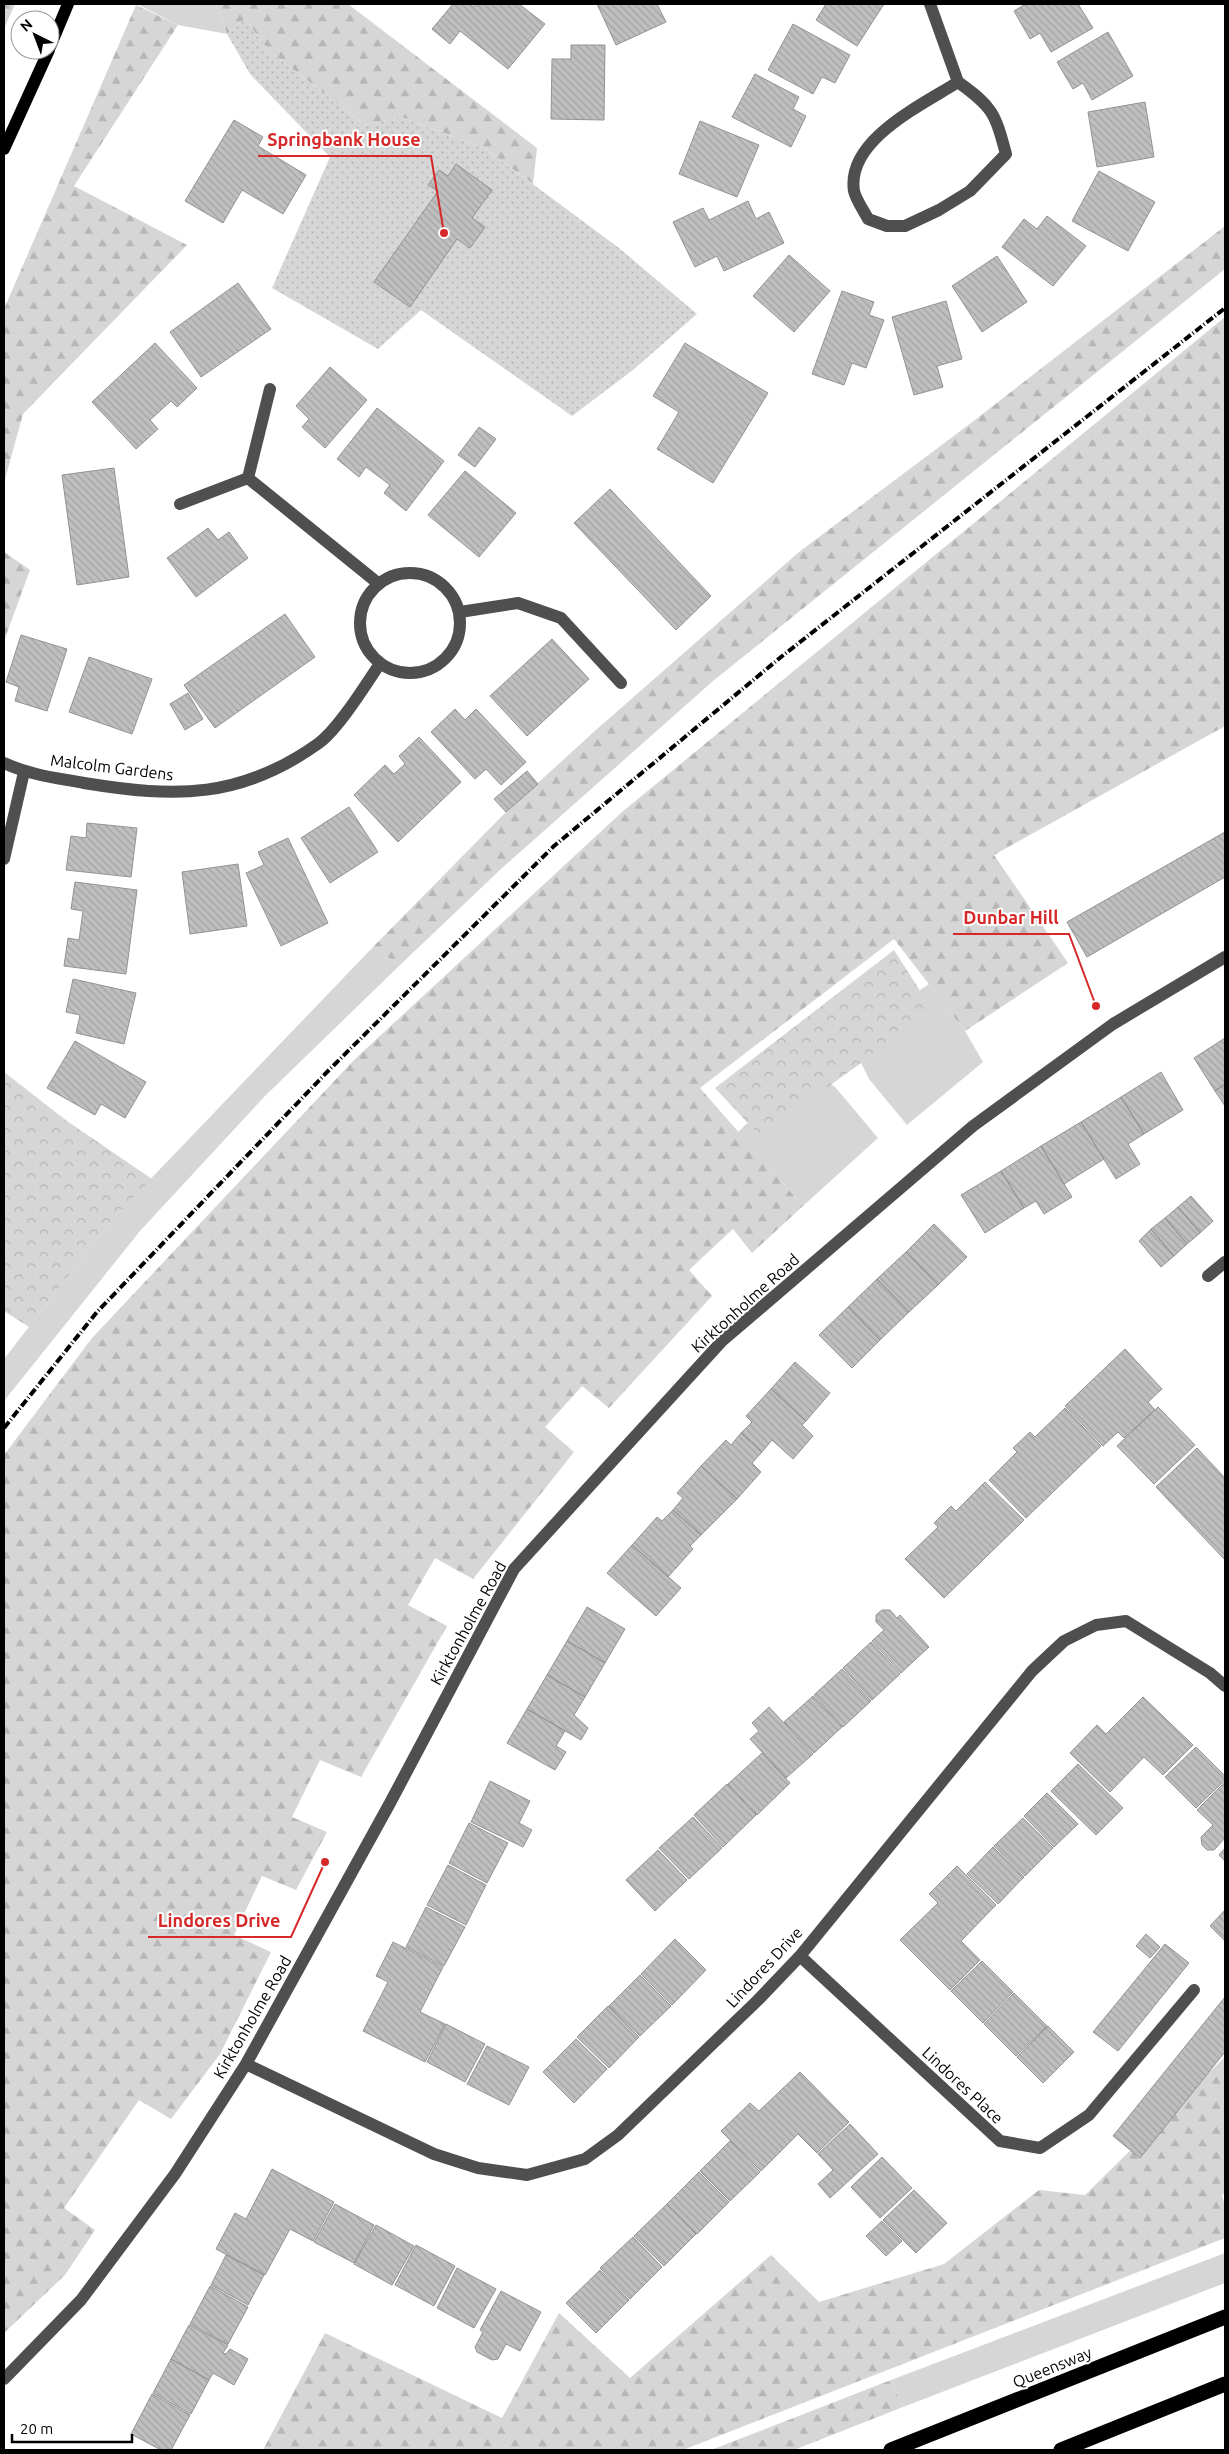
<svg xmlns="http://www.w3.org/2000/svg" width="1229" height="2454" font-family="Ubuntu,sans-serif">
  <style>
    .grass { fill: #d6d6d6 }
    .forest { fill: url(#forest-firs) }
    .park { fill: url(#park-crowns) }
    .garden { fill: url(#garden-dots) }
    .building { fill: url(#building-back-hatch); stroke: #939393 }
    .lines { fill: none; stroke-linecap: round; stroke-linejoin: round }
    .minor { stroke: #4f4f4f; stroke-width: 12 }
    .major { stroke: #000; stroke-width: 12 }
    .highway { stroke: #000; stroke-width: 15 }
    .rail { stroke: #000; stroke-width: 4; stroke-dasharray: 8 2.5 1 2.5; stroke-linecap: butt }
    .labels { text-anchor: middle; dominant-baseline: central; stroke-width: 4; stroke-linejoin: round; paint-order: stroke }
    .street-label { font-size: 16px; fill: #000; stroke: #fff }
    .leader { fill: none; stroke: #d62828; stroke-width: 2 }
    .callout-dot { fill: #d62828; stroke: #fff; stroke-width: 2 }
    .callout-label { font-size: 18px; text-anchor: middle; font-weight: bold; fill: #d62828; stroke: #fff; stroke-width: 4; stroke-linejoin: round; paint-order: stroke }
  </style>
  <defs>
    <pattern id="forest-firs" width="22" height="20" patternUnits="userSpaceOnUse" patternTransform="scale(1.25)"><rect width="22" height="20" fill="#d6d6d6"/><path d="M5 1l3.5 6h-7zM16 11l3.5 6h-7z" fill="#b6b6b6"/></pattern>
    <pattern id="park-crowns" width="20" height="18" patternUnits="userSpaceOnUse" patternTransform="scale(1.25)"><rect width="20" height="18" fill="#d6d6d6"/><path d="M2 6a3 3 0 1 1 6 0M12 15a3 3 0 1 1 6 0" fill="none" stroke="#b6b6b6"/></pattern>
    <pattern id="garden-dots" width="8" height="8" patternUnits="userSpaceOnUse" patternTransform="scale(1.25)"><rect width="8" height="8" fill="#d6d6d6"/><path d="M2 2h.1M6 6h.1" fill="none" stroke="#b6b6b6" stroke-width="1.8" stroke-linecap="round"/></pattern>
    <pattern id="building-back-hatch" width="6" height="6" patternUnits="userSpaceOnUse" patternTransform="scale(1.25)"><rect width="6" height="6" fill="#bfbfbf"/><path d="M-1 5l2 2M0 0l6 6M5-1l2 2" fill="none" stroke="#a2a2a2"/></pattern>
  </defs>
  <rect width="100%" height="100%" fill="#fff"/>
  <path class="grass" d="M137,4H217L227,34L178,25Z
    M374,946L399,966L264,1097L140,1231L4,1401V1359L116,1215Z
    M929,984L965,1031L983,1062L907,1125L869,1079L861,1063L857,1034Z
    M828,1082L836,1088L878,1138L803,1206L738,1132L788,1084Z
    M1225,2253V2283L903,2407L891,2380Z"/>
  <path class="forest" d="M4,4H15L4,29Z
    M217,4H348L537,148L533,184L484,148L401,117L365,125L268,50L245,19L227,34Z
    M136,5L178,25L74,186L187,245L23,414L4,483V309Z
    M1225,226V269L713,681L501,869L399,966L374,946L506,812L597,729L799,552L971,423Z
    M1225,317V726L994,855L1068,963L965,1031L894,939L700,1088L803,1206L752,1253L733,1229L689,1270L712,1296L609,1408L582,1386L545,1427L574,1452L473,1579L435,1558L408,1605L447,1626L361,1777L320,1760L292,1817L327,1832L296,1890L262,1876L234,1935L271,1952L220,2054L171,2119L139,2100L64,2208L95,2230L65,2275L4,2333V1455L92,1338L355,1059L622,812Z
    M4,552L30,570L4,641Z
    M1225,2057V2193L1222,2195L1225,2206V2238L683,2450H263L325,2333L502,2418L559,2313L630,2378L771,2255L819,2302L944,2264L1039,2190L1085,2195Z
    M891,2380L903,2407L794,2450H711Z"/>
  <path class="park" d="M894,950L933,1011L760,1136L715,1088Z
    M4,1072L67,1121L152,1179L116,1215L29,1327L4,1311Z"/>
  <path class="garden" d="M245,19L268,50L365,125L401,117L484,148L619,248L697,314L633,370L572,416L421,310L378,349L272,288L330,157L250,74L227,34Z"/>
  <path class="building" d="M453,4H470L474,7L476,4H519L545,24L508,69L460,31L450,44L432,29Z
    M597,4H657L666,22L616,45Z
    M826,4H884L857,46L816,20Z
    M1026,4H1078L1093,28L1051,52L1040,33L1030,39L1014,11Z
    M793,24L850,55L835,83L822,77L813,94L768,70Z
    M1108,32L1133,76L1092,100L1083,83L1073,89L1057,62Z
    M571,45H605L604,120L551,119L552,59H571Z
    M755,74L799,97L793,109L806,116L791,147L732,117Z
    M1145,102L1154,157L1097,167L1088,112Z
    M234,120L263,137L258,146L306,175L283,214L242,190L223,223L185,201Z
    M700,121L759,145L737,197L679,174Z
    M456,164L492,190L472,218L485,227L470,248L457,239L410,307L374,282L438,191L428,185L439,170L448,176Z
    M1099,171L1155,202L1128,251L1072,221Z
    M748,201L756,219L769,212L784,243L724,271L717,256L695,267L673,222L703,208L709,220Z
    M1047,216L1086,246L1053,286L1002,247L1024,219L1037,229Z
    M789,255L830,291L794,332L753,296Z
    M997,256L1027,302L982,332L952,286Z
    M238,283L271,329L201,377L170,332Z
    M842,291L874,302L869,315L884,320L866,368L852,363L844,385L812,374Z
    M946,301L962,359L937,366L943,387L914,395L892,317Z
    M155,343L197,388L177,407L171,401L150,420L158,429L136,449L92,402Z
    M685,343L768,393L713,483L657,449L679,412L653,396Z
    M330,367L367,400L325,448L302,427L309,419L296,406Z
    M377,408L444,461L406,511L384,493L390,485L366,467L359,477L337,459Z
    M479,427L496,439L475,467L458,455Z
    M114,468L129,577L77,585L62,475Z
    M465,471L516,513L479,557L428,515Z
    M610,489L711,596L676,630L574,523Z
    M208,528L218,540L229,532L248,558L196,597L167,558Z
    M285,614L315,657L215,728L184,685Z
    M21,635L67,649L47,711L15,701L19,687L6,682Z
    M552,639L589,679L527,736L490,696Z
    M89,657L152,679L132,734L69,712Z
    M188,693L203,719L185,730L170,704Z
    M455,709L465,720L476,709L526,762L501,785L486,769L475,779L431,732Z
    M419,737L461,782L398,842L354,795L385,765L394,774L405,764L399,756Z
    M527,771L538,784L506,812L494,799Z
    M349,807L378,852L330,883L301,838Z
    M87,823L137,828L131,877L66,870L71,836L86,838Z
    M1225,832V877L1087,957L1067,922Z
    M288,838L328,923L281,946L246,873L264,865L258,852Z
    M238,864L247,926L190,934L182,872Z
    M75,882L137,890L126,974L64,966L68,938L79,940L83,911L71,909Z
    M73,979L136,993L124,1044L76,1033L80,1015L66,1012Z
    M1225,1038V1084L1215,1091L1194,1058Z
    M75,1041L146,1082L125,1118L101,1104L95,1115L47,1088Z
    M1161,1072L1183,1110L1144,1134L1121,1097Z
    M1225,1084V1106L1215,1091Z
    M1121,1097L1144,1134L1128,1144L1140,1164L1116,1179L1081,1122Z
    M1081,1122L1104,1159L1064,1184L1041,1146Z
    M1041,1146L1072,1197L1044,1214L1036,1201L1024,1208L1001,1171Z
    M1001,1171L1024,1208L985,1233L961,1195Z
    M1191,1196L1213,1221L1200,1233L1178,1207Z
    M1178,1207L1200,1233L1187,1244L1165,1218Z
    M1165,1218L1187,1244L1174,1256L1151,1229Z
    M934,1224L967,1257L938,1285L906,1252Z
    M1151,1229L1174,1256L1161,1267L1139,1241Z
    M906,1252L938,1285L909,1312L877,1279Z
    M877,1279L909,1312L880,1340L848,1307Z
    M848,1307L880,1340L852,1368L819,1335Z
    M1125,1349L1162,1389L1148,1402L1155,1410L1124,1438L1118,1432L1103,1446L1065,1406Z
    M795,1362L830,1393L806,1421L771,1389Z
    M771,1389L806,1421L802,1425L813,1436L793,1459L772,1440L762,1452L741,1433L752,1422L746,1416Z
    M1158,1407L1195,1445L1154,1484L1117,1446Z
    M1065,1408L1101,1446L1026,1518L989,1480L1017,1452L1013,1448L1030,1432L1035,1437Z
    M741,1433L762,1452L752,1463L761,1472L737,1499L701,1466L726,1440L731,1445Z
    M1197,1448L1225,1478V1560L1156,1487Z
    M701,1466L737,1499L701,1535L673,1510L683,1498L677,1493Z
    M985,1482L1024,1520L944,1598L905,1559L938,1527L934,1523L951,1506L956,1511Z
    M673,1510L701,1535L690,1546L693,1549L668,1577L632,1545L657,1517L662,1521Z
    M632,1545L681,1588L656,1616L607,1573Z
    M587,1607L625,1629L605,1663L567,1641Z
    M882,1610H890L897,1618L900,1615L929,1647L901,1673L872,1641L884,1630L876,1622V1615Z
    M567,1641L605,1663L585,1697L547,1675Z
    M871,1642L900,1674L872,1700L843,1668Z
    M842,1669L871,1701L843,1727L814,1695Z
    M547,1675L585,1697L574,1715L588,1728L581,1740L527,1709Z
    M813,1696L842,1727L814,1753L784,1722Z
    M1143,1697L1193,1745L1163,1775L1144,1757L1110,1792L1070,1753L1097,1725L1106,1734Z
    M769,1707L813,1754L786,1778L750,1739L759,1731L752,1723Z
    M527,1709L565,1731L556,1746L566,1752L555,1770L507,1743Z
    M1196,1747L1225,1776V1780L1196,1808L1165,1777Z
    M762,1753L790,1783L757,1815L728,1784Z
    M1078,1764L1123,1808L1096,1835L1051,1791Z
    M490,1781L530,1801L519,1823L532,1830L523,1847L471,1822Z
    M1225,1782V1838L1214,1850H1207L1202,1845L1201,1837L1213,1825L1197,1810Z
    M727,1784L756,1815L723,1847L694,1815Z
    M1047,1793L1078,1824L1054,1847L1024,1816Z
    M693,1817L722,1848L689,1879L659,1848Z
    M1023,1818L1053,1848L1025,1876L994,1846Z
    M469,1823L508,1843L487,1883L449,1863Z
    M993,1847L1024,1877L998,1904L967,1874Z
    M1225,1848V1861L1219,1855Z
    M658,1850L687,1880L655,1911L626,1880Z
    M448,1865L486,1885L466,1925L427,1905Z
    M957,1866L996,1905L961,1941L980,1960L950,1990L900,1940L938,1903L929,1894Z
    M426,1907L465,1927L444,1966L406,1947Z
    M1225,1910V1939L1224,1940L1210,1926Z
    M1146,1934L1160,1947L1150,1958L1136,1946Z
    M675,1939L706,1970L672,2005L641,1974Z
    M393,1942L443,1967L420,2012L445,2024L425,2062L363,2031L388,1982L376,1976Z
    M1165,1944L1189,1963L1118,2051L1093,2032Z
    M982,1961L1013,1992L983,2023L951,1991Z
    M640,1975L671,2006L640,2036L609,2006Z
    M1014,1993L1047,2026L1016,2056L984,2024Z
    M1225,1997V2052L1140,2158L1113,2136Z
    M608,2006L639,2037L609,2068L577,2037Z
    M446,2024L485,2044L465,2082L427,2062Z
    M1048,2026L1074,2052L1043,2083L1017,2057Z
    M576,2039L607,2069L574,2103L543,2072Z
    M487,2046L529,2067L509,2105L467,2084Z
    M800,2072L849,2122L817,2153L798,2134L761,2171L721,2131L750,2103L759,2111Z
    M850,2124L878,2154L830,2198L818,2184L833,2170L818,2154Z
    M730,2141L760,2172L730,2201L700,2171Z
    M882,2157L912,2188L880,2218L851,2187Z
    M272,2169L334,2202L313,2241L290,2229L265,2275L216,2249L235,2213L246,2219Z
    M699,2172L729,2202L697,2234L667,2204Z
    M914,2190L947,2223L916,2253L883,2220Z
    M335,2204L374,2225L354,2263L314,2242Z
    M667,2204L696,2234L664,2266L634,2236Z
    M882,2221L902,2241L886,2256L866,2236Z
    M376,2225L414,2246L392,2285L354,2264Z
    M633,2237L662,2267L630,2299L600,2268Z
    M416,2245L455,2266L434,2306L395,2285Z
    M226,2255L264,2275L248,2305L211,2285Z
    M457,2268L496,2289L474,2328L437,2308Z
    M600,2270L629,2300L596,2333L566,2303Z
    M210,2286L248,2307L228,2344L190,2324Z
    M501,2291L541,2312L520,2351L506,2344L498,2359L492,2360L477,2352L475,2347L483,2332L480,2330Z
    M189,2325L228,2345L223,2353L226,2354L230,2349L248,2359L234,2385L213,2373L209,2380L171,2359Z
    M171,2359L209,2380L191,2414L153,2393Z
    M152,2394L190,2415L171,2450H161L131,2434Z"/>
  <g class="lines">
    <path class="minor" d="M930,4L958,82
      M958,82C993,107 995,113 1006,154L970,191L939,210L905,226H887L868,219C864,211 856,200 854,191C846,140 922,105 958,82Z
      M248,478L379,584
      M180,504L248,478L270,389
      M360 623a50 50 0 1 1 100 0a50 50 0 1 1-100 0Z
      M460,612L518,603L561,618L621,683
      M4,763C30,775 57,778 84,783C176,798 241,799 319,743C338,729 365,686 379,665
      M4,859L24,772
      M1208,1276L1225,1262
      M800,1956L1000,2141L1040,2148L1089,2115L1194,1990
      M246,2064L434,2154L478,2168L527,2175L585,2159L618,2135L758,2000L800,1956L1032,1671L1064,1641L1096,1625L1126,1621L1210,1673L1225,1686
      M4,2379L81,2300L175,2174L246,2064L390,1803L514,1569L722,1341L973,1126L1113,1024L1225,957"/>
    <path class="major" d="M50,47L68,4
      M4,149L49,50"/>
    <path class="highway" d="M891,2450L1225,2317
      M1061,2450L1225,2384"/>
    <path class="rail" d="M4,1428L97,1312L329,1070L554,846L781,657L1225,308"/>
  </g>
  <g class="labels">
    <g class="street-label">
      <text transform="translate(112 767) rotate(7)">Malcolm Gardens</text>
      <text transform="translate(745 1303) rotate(-42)">Kirktonholme Road</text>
      <text transform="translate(468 1623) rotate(-61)">Kirktonholme Road</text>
      <text transform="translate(764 1967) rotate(-47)">Lindores Drive</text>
      <text transform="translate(252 2017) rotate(-60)">Kirktonholme Road</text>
      <text transform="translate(963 2085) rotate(43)">Lindores Place</text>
      <text transform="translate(1052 2367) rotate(-22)">Queensway</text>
    </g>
  </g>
  <path class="leader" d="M444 233L431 156H258M1096 1006L1069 934H953M325 1862L291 1937H148"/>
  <g class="callout-dot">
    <circle cx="444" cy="233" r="5"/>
    <circle cx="1096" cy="1006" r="5"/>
    <circle cx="325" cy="1862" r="5"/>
  </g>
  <g class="callout-label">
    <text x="344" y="146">Springbank House</text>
    <text x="1011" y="924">Dunbar Hill</text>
    <text x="219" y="1927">Lindores Drive</text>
  </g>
  <rect width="1229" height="2454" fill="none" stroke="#000000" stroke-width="10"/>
  <g transform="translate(35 35) rotate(318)"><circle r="24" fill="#ffffff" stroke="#999999"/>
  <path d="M0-4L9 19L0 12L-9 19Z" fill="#000000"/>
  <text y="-8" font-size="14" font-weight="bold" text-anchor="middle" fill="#000000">N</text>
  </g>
  <path d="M12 2434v8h120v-8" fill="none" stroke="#000000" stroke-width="2.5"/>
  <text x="20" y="2434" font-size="15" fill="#000000" stroke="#ffffff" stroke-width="4" paint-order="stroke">20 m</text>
</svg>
